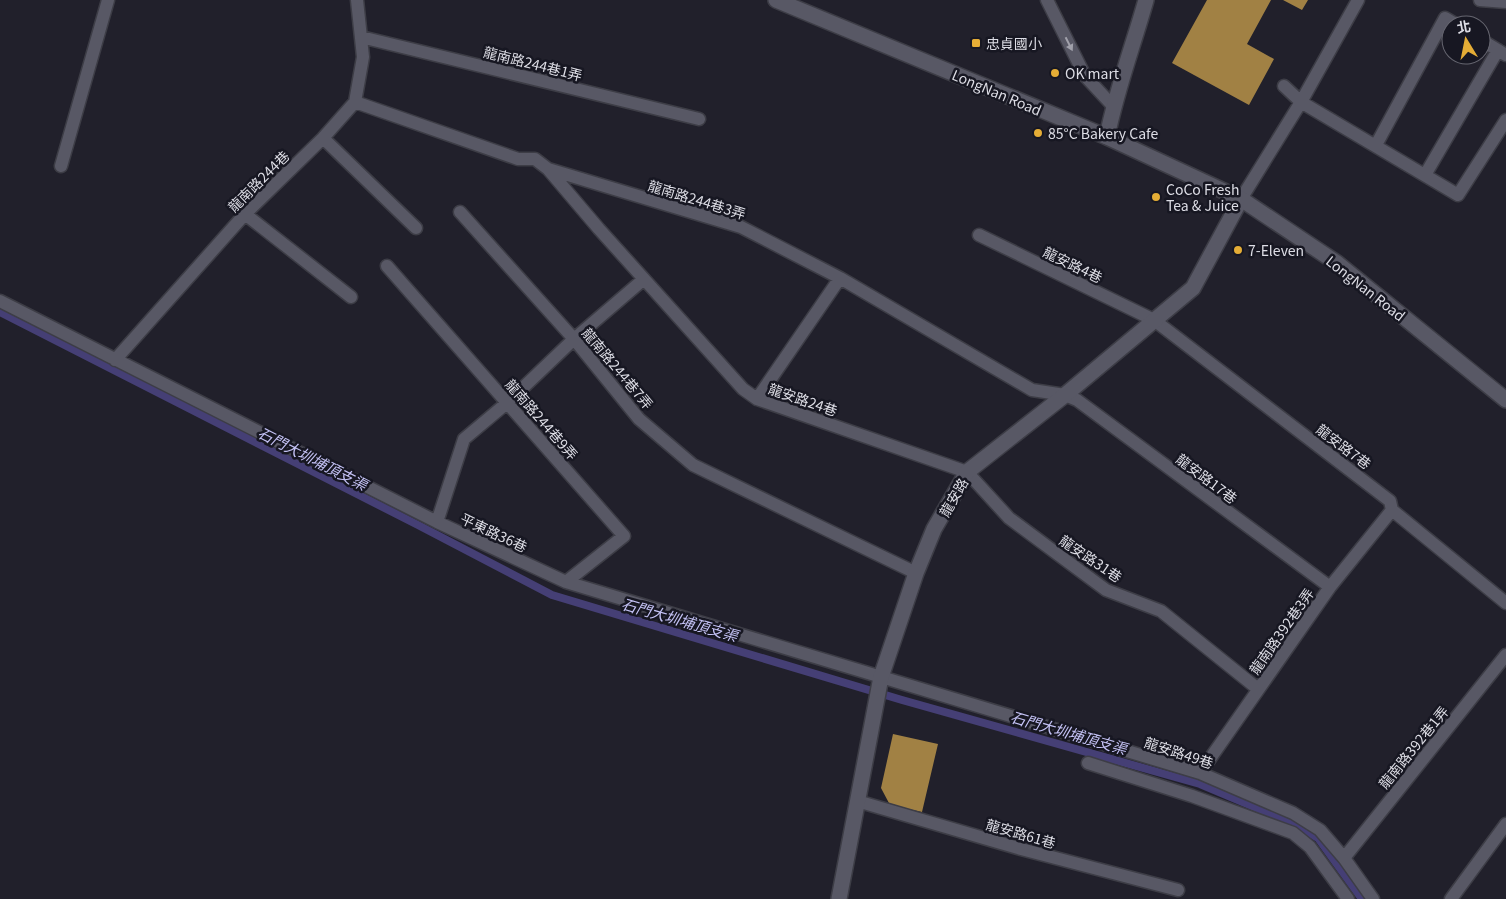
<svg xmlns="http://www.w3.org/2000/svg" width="1506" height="899" font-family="Georgia,'Noto Sans TC',serif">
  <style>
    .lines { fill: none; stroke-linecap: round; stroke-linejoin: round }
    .stream { stroke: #453f75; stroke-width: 8 }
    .building { fill: #a18144 }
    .lane-casing { stroke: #3d3d46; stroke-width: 15 }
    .street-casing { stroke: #3d3d46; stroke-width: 18 }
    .secondary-casing { stroke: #3d3d46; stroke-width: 18 }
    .lane { stroke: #585865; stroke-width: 12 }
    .street { stroke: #585865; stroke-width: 15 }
    .secondary { stroke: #585865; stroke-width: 15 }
    .oneway { fill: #a1a1ab }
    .poi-dot { fill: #e5ad36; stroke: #171722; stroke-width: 2 }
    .labels { text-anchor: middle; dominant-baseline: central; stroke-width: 5; stroke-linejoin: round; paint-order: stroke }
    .poi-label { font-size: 14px; fill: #dddde5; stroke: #171722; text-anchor: start }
    .street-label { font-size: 14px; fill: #dddde5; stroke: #171722 }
    .water-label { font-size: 15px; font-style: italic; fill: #c4c2f5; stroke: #171722 }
  </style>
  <rect width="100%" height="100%" fill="#21202b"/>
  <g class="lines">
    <path class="stream" d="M0,312L418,525L552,595L902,700L1200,784L1295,824L1318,838L1362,899"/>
  </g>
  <path class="building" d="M1207,0H1271L1247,44L1274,59L1249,105L1172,63Z
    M1283,0H1308L1302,10Z
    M893,734L938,744L922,812L890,805L881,788Z"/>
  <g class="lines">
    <g class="lane-casing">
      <path id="lane" d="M1047,0L1085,76L1113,106
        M1480,0L1506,2
        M361,37L699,119
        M1481,40L1506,55
        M1284,86L1301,102L1458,195L1506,120
        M355,102L518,159H535L548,169L741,227L840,278L1032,390L1065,395L1077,400L1330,587
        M323,138L416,228
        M1376,145L1445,18L1457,25
        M61,166L108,0
        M548,169L599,229L743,389L757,399L967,472L1009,518L1106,590L1161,611L1258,689
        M1425,175L1498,50
        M1241,199L1301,102L1358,0
        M460,212L574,339L639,419L693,465L916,573
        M245,214L351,297
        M979,235L1154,320L1390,501L1392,510L1506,603
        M387,266L624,536L566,582
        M0,301L437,522L566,582L1200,773L1293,813L1320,830L1344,858L1373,899
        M115,360L245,214L323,138L355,102L363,57L357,0
        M757,399L840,278
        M437,522L464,439L508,402L574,339L644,279
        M1088,763L1192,796L1293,833L1310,847L1348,899
        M1200,773L1330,587L1392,510
        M857,801L1021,849L1178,890
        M1344,858L1506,655
        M1451,899L1506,824"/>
    </g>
    <g class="street-casing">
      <path id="street" d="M1107,137C1116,91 1133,46 1146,0
        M839,899L881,677L916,573L934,529L967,472L1065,395L1193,288L1241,199"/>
    </g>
    <g class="secondary-casing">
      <path id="secondary" d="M776,0L1107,137L1241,199L1337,263L1506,400"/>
    </g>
    <use href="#lane" class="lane"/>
    <use href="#street" class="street"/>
    <use href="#secondary" class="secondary"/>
  </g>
  <defs><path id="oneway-solid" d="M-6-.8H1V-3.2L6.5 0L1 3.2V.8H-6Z" transform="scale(1.25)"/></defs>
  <use class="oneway" href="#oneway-solid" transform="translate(1069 44) rotate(63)"/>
  <g class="poi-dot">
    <rect x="971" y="38" width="10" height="10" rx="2.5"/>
    <circle cx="1055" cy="73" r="5"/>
    <circle cx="1038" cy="133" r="5"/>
    <circle cx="1156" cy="197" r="5"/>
    <circle cx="1238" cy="250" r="5"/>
  </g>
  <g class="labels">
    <g class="poi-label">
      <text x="986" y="43">忠貞國小</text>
      <text x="1065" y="73">OK mart</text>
      <text x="1048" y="133">85°C Bakery Cafe</text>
      <text x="1166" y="189">CoCo Fresh<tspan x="1166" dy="16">Tea &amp; Juice</tspan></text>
      <text x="1248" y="250">7-Eleven</text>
    </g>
    <g class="street-label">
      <text transform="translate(533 63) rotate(14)">龍南路244巷1弄</text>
      <text transform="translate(997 92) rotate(23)">LongNan Road</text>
      <text transform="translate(258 181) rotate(-45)">龍南路244巷</text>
      <text transform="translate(697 199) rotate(17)">龍南路244巷3弄</text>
      <text transform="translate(1073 264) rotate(26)">龍安路4巷</text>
      <text transform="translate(1366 288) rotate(38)">LongNan Road</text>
      <text transform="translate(618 368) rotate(50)">龍南路244巷7弄</text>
      <text transform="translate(803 399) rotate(19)">龍安路24巷</text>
      <text transform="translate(542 419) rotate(49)">龍南路244巷9弄</text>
      <text transform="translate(1344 446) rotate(37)">龍安路7巷</text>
      <text transform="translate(1207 478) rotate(37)">龍安路17巷</text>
      <text transform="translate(953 497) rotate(-60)">龍安路</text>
      <text transform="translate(494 532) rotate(25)">平東路36巷</text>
      <text transform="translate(1091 558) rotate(34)">龍安路31巷</text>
      <text transform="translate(1281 631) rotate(-55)">龍南路392巷3弄</text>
      <text transform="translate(1413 747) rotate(-51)">龍南路392巷1弄</text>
      <text transform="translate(1179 752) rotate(18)">龍安路49巷</text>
      <text transform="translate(1021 833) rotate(16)">龍安路61巷</text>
    </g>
    <g class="water-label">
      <text transform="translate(313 458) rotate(27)">石門大圳埔頂支渠</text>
      <text transform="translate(680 619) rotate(16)">石門大圳埔頂支渠</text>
      <text transform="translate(1069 732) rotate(16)">石門大圳埔頂支渠</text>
    </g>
  </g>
  <g transform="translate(1466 40) rotate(350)"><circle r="24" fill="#171722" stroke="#666670"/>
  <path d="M0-4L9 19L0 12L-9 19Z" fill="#e5ad36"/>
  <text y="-8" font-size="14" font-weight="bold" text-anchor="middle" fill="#dddde5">北</text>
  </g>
</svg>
